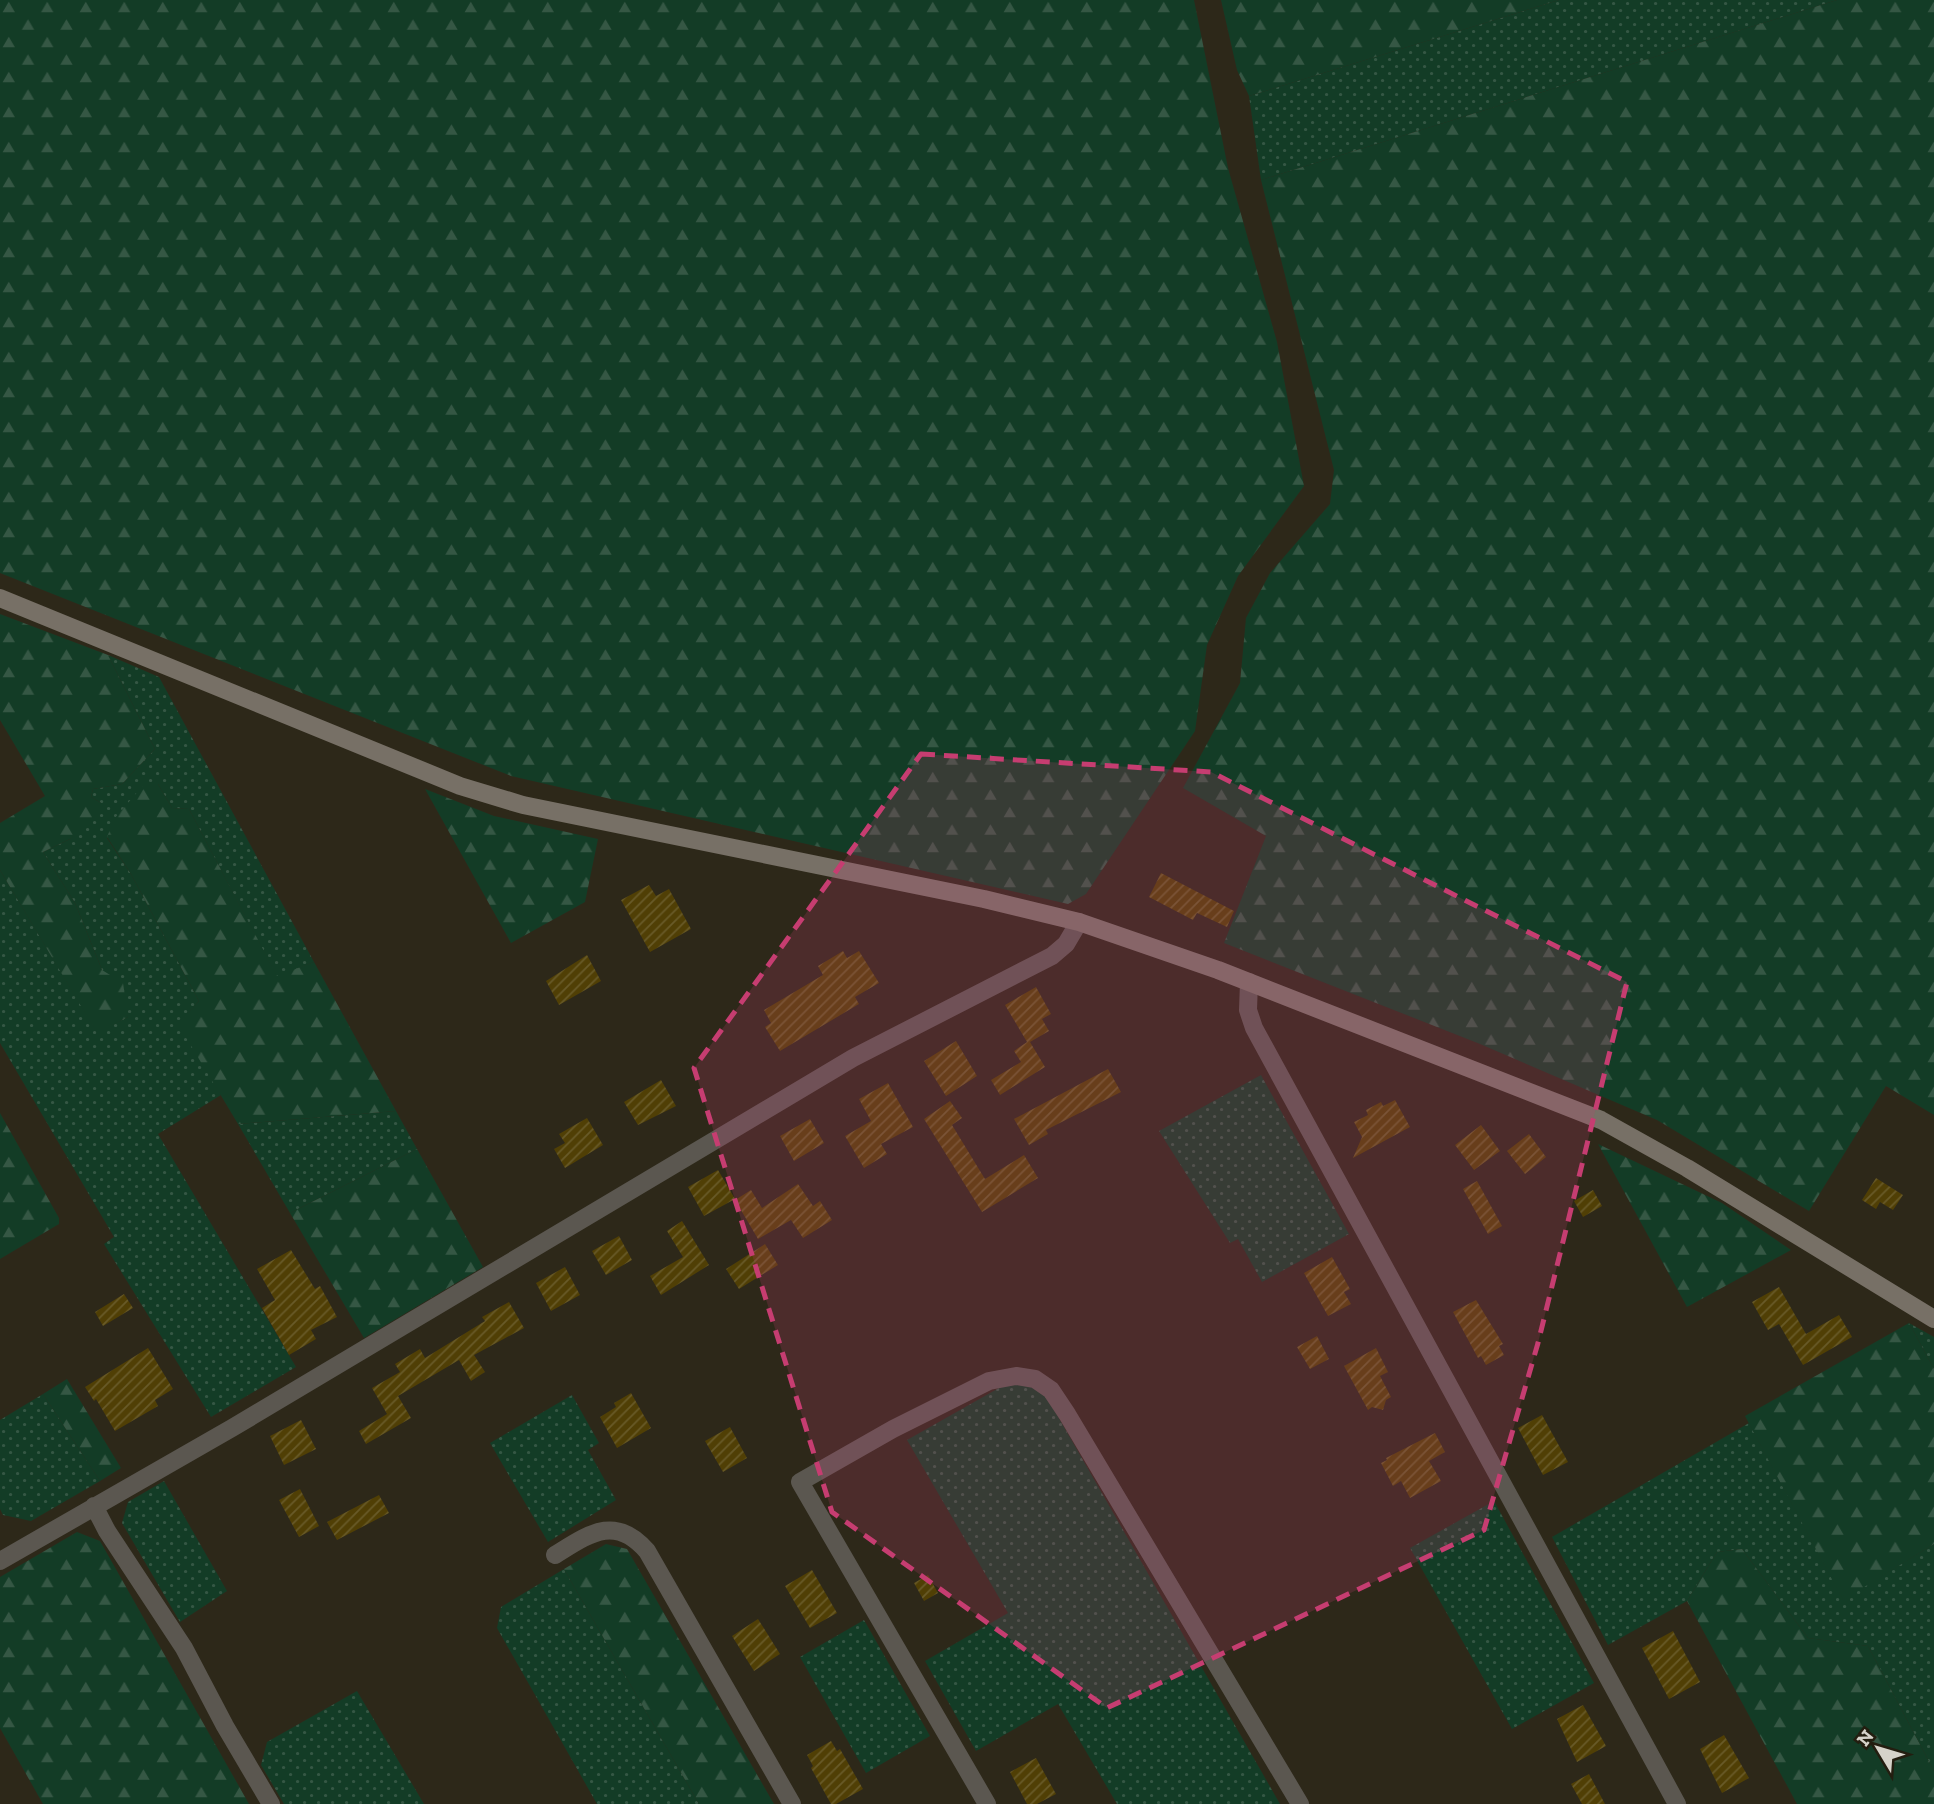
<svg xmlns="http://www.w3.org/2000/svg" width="1934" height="1804" font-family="'Zilla Slab',serif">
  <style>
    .grass { fill: url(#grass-dots) }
    .forest { fill: url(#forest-firs) }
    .building { fill: url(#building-hatch) }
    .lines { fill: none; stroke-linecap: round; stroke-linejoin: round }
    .street { stroke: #5b5750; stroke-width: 18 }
    .secondary { stroke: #777066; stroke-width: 18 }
    .marked { fill: #c63d71; fill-opacity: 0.2; stroke: #c63d71; stroke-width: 5; stroke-dasharray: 14 9; stroke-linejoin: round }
  </style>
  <defs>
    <pattern id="grass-dots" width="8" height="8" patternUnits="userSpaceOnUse" patternTransform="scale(1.75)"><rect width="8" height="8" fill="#133c26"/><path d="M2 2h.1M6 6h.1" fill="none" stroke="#355744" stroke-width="1.8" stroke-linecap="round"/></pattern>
    <pattern id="forest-firs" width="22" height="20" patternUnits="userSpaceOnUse" patternTransform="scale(1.75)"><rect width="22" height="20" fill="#133c26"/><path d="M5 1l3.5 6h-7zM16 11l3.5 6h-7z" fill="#355744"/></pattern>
    <pattern id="building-hatch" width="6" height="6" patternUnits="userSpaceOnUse" patternTransform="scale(1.75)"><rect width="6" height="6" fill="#503f05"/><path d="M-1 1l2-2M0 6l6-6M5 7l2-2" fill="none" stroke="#685a28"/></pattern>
  </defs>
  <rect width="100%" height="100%" fill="#2d2819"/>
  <path class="grass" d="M1559,0H1837L1261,180L1249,96Z
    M108,655L159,677L314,962L277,977L189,809L172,808L158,784L107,838L131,874L199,1001L179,1024L221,1095L158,1134L296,1367L211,1417L104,1244L114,1237L0,1043V870L97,1032L128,1017L102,970L75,903L43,852L70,839L101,803L91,797L93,789L122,784L155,749Z
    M1261,1075L1349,1234L1262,1282L1238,1239L1230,1243L1159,1131Z
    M396,1111L417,1149L290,1213L238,1124Z
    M1909,1323L1934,1337V1369Z
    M1013,1380L1044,1392L1280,1804H1117L1058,1704L976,1751L925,1661L1008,1613L907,1440Z
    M43,1394L100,1481L31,1521L3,1515L0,1509V1420Z
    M572,1395L599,1443L588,1450L616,1500L548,1542L490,1443Z
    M1749,1423L1843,1599L1934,1544V1771L1868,1646L1808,1638L1742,1549L1717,1552L1687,1601L1608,1645L1552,1537Z
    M164,1481L227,1591L180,1622L122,1523L128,1502Z
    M1494,1501L1594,1683L1512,1729L1410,1548Z
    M564,1569L699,1804H597L497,1628L501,1607Z
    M864,1620L930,1736L866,1773L800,1657Z
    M357,1691L424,1804H284L261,1765L267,1742Z"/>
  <path class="forest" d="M0,0H1194L1228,168L1277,342L1304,486L1238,576L1207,645L1195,731L1086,894L1068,904L511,776L0,573Z
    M1221,0H1559L1249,96L1237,70Z
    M1837,0H1934V1115L1886,1086L1809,1211L1657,1120L1480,1044L1224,943L1266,836L1183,788L1240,683L1246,618L1270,573L1330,504L1334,470L1261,180Z
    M0,614L108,655L155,749L122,784L93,789L91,797L101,803L105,810L70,839L43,852L75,903L102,970L123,983L128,1017L97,1033L0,870V823L45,796L0,720Z
    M145,783L158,784L172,808L189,809L277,976L314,962L396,1111L238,1124L178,1024L199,1001L131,874L107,837L115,818Z
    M425,789L494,816L598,839L585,902L511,943Z
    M0,1113L59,1218V1224L0,1259Z
    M1598,1144L1722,1203L1791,1250L1687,1307Z
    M417,1149L483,1267L364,1338L290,1213Z
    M1909,1323L1934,1369V1544L1843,1600L1745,1416Z
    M67,1379L121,1468L100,1481L43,1394Z
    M77,1532L100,1541L249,1804H43L0,1728V1577Z
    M606,1544L627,1549L774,1804H699L564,1569Z
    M1742,1549L1808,1638L1868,1646L1934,1771V1804H1797L1687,1601L1717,1552Z"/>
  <path class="building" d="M1161,873L1234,911L1227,927L1197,913L1193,920L1149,897Z
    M649,885L656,896L669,889L691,929L650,952L621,900Z
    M843,951L847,958L859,951L879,983L855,997L859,1004L780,1051L765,1027L771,1023L764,1010L823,975L818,966Z
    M587,955L601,981L559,1005L546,981Z
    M1036,987L1051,1014L1042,1019L1049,1031L1030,1042L1045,1067L1000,1095L991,1080L1021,1062L1014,1051L1027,1042L1005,1005Z
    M956,1041L977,1076L946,1096L924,1061Z
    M1108,1069L1121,1092L1046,1130L1048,1134L1029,1145L1014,1119Z
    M661,1080L676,1106L638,1125L624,1102Z
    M888,1083L913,1127L881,1144L887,1154L864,1168L845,1136L871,1121L859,1099Z
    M1395,1100L1410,1127L1353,1158L1362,1137L1354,1122L1368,1115L1366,1110L1381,1102L1383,1106Z
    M950,1101L962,1118L952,1125L985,1179L1024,1155L1038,1178L982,1212L924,1119Z
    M587,1118L603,1145L565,1168L554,1149L565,1143L559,1134Z
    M810,1119L824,1143L794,1161L780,1136Z
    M1481,1125L1500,1151L1474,1170L1455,1145Z
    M1529,1134L1546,1157L1525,1174L1507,1151Z
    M718,1170L735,1199L704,1216L688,1187Z
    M1876,1178L1903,1195L1893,1210L1880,1202L1876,1209L1862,1200Z
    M1477,1181L1502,1226L1488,1234L1463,1189Z
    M798,1184L813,1206L820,1201L832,1220L803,1238L791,1220L758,1239L735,1200L751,1190L762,1208Z
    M1593,1190L1602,1206L1583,1217L1574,1201Z
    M682,1221L709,1265L661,1295L650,1276L683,1257L667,1231Z
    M619,1236L632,1260L606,1275L592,1251Z
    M765,1244L778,1265L739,1289L726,1269Z
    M291,1250L315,1289L320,1286L337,1317L311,1330L316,1339L289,1355L262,1308L275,1300L257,1269Z
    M1332,1257L1350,1289L1344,1292L1351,1304L1328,1316L1304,1273Z
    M565,1267L580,1295L551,1311L536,1283Z
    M1779,1287L1806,1334L1839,1315L1852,1337L1803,1365L1779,1324L1768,1330L1752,1302Z
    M124,1294L133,1308L103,1326L95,1312Z
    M1476,1300L1503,1344L1499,1346L1504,1355L1486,1365L1481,1356L1478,1358L1453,1312Z
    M509,1302L524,1328L474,1355L485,1372L471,1381L459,1360L398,1396L411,1418L366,1444L359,1431L387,1414L372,1388L400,1372L395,1364L420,1349L425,1358L485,1321L482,1317Z
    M1317,1336L1329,1359L1310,1369L1297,1347Z
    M148,1348L173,1389L155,1400L158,1406L115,1431L96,1399L94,1401L85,1387Z
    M1376,1348L1388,1372L1380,1376L1391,1397L1386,1400L1383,1410L1372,1407L1368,1410L1344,1366Z
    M631,1393L651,1428L617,1448L600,1417L616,1407L614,1403Z
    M1542,1415L1568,1462L1543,1475L1518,1428Z
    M301,1420L316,1449L284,1465L270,1436Z
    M730,1427L747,1458L723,1472L705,1441Z
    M1435,1433L1445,1452L1429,1461L1441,1481L1410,1498L1401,1481L1393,1486L1381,1463L1387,1460L1386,1458Z
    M300,1489L319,1526L299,1537L279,1500Z
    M379,1495L389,1513L337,1540L327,1522Z
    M812,1570L837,1613L810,1628L785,1586Z
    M928,1575L938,1593L924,1601L914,1583Z
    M758,1619L780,1654L754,1671L732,1636Z
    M1673,1631L1700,1682L1669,1699L1642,1648Z
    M1583,1705L1606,1746L1577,1762L1557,1719Z
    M1724,1735L1749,1778L1722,1793L1700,1749Z
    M831,1741L837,1751L840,1749L863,1789L836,1804H831L811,1768L813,1766L807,1755Z
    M1036,1758L1056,1794L1037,1804H1027L1010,1772Z
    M1589,1774L1605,1804H1582L1571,1784Z"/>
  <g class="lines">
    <path class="street" d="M1249,982L1248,1010L1254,1028L1677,1804
      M94,1506L107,1531L184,1648L225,1726L271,1804
      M555,1555C589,1534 615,1514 647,1551L792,1804
      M0,1561L232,1428L853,1058L1052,956L1066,944L1079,922
      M987,1804L800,1482L893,1429L989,1381L1016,1376L1035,1379L1051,1390L1067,1414L1300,1804"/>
    <path class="secondary" d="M0,598L460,786L523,805L984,899L1079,922L1218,970L1601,1120L1687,1168L1934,1319"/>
  </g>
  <path class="marked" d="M921,754L1211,772L1627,982L1538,1343L1484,1530L1107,1708L832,1512L694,1068Z"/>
  <g transform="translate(1878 1748) rotate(308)" stroke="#231e10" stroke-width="5" paint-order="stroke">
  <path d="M0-5L12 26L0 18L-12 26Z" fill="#d6d3ca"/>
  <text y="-10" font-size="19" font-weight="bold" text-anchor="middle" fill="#d6d3ca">N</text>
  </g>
</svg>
